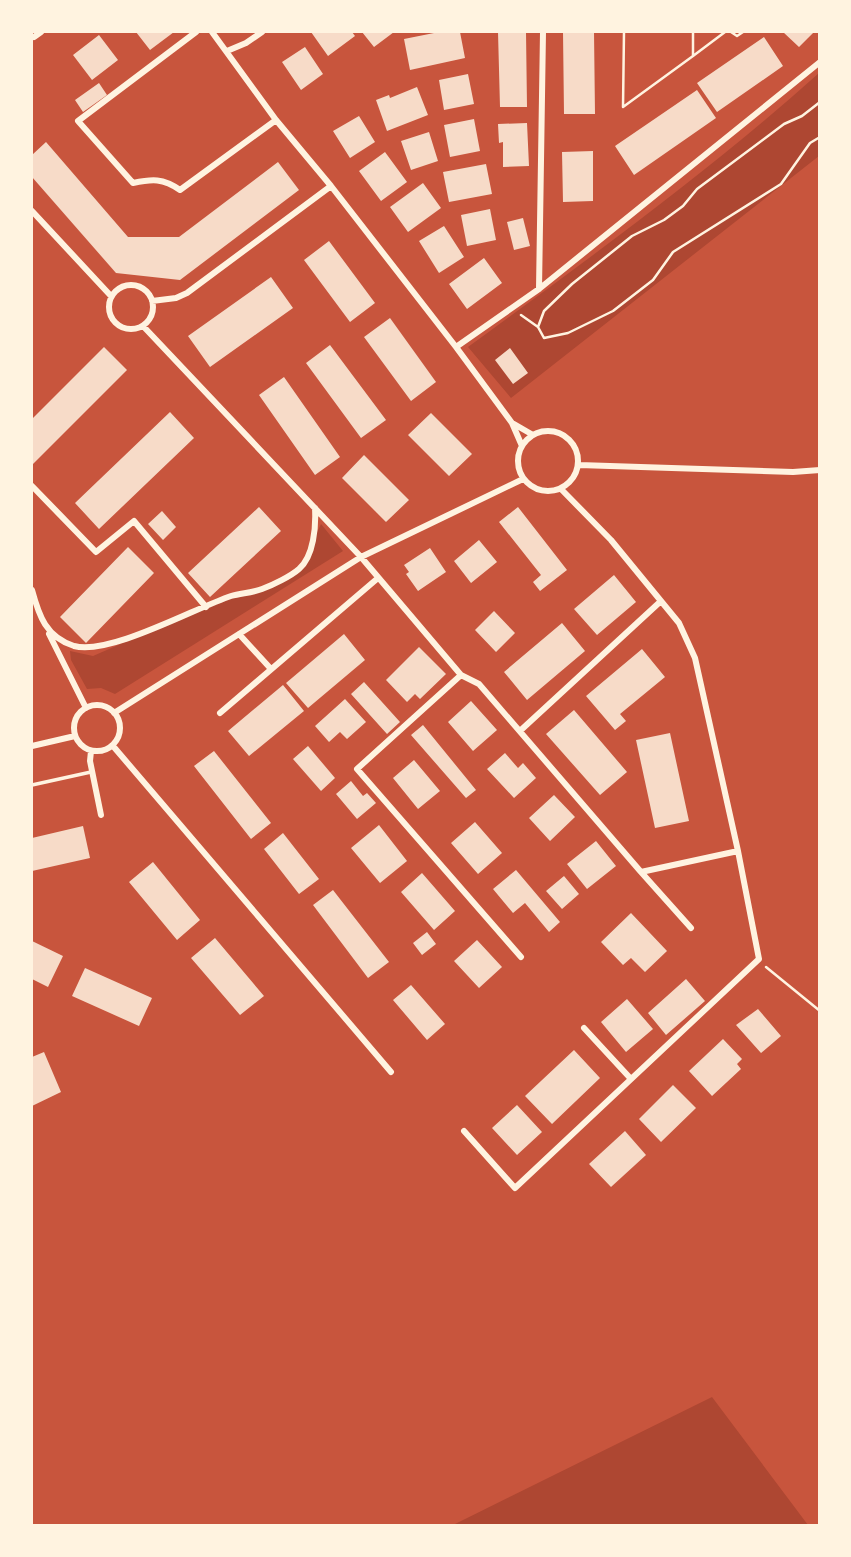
<svg xmlns="http://www.w3.org/2000/svg" width="851" height="1557" font-family="Roboto,sans-serif">
  <style>
    .green { fill: #ae4732 }
    .building { fill: #f7dbc8 }
    .lines { fill: none; stroke-linecap: round; stroke-linejoin: round }
    .path { stroke: #fff3e0; stroke-width: 2.5 }
    .service { stroke: #fff3e0; stroke-width: 3.5 }
    .minor { stroke: #fff3e0; stroke-width: 6 }
  </style>
  <rect width="100%" height="100%" fill="#c8553d"/>
  <path class="green" d="M819,73V156L511,398L468,347C588,259 709,172 819,73Z
    M321,524L343,551L115,694L101,688L87,689L71,660L70,651L93,656L231,596L261,589L300,568Z
    M712,1397L808,1525H453Z"/>
  <path class="building" d="M136,32H174L150,50Z
    M311,32H352L355,36L328,56Z
    M362,32H394L374,47Z
    M439,32H460L465,58L410,70L404,39Z
    M498,32H526L527,107H500Z
    M563,32H594L595,114H564Z
    M783,32H814L799,47Z
    M99,35L118,60L92,80L73,55Z
    M764,37L783,66L717,112L697,83Z
    M305,47L323,74L301,90L282,62Z
    M468,74L474,104L444,110L439,80Z
    M99,83L107,95L83,112L75,100Z
    M417,87L428,115L387,131L376,100L389,95L390,98Z
    M697,90L716,118L634,175L615,146Z
    M359,116L375,142L350,158L333,131Z
    M474,119L480,151L450,157L444,125Z
    M527,123L529,166L503,167V142L499,143L498,124Z
    M429,132L438,161L411,170L401,141Z
    M46,142L128,237H179L278,162L299,190L180,280L116,273L32,177V155Z
    M593,151V201L563,202L562,152Z
    M385,152L407,182L381,201L359,171Z
    M486,164L492,194L449,202L443,172Z
    M423,183L441,208L408,232L390,207Z
    M490,209L496,240L467,246L461,215Z
    M523,218L530,246L514,250L507,222Z
    M444,226L464,257L439,273L419,241Z
    M329,241L375,303L350,322L304,260Z
    M484,258L502,283L467,309L449,284Z
    M271,277L293,308L210,367L188,336Z
    M390,318L436,382L411,401L364,337Z
    M330,345L386,420L361,438L306,363Z
    M104,347L127,370L32,465V419Z
    M510,348L528,373L513,384L495,360Z
    M284,377L340,457L315,475L259,395Z
    M170,412L194,438L99,529L75,503Z
    M431,413L472,454L449,476L408,435Z
    M364,455L409,500L386,522L342,478Z
    M259,507L281,531L210,597L188,573Z
    M518,507L567,570L540,591L533,582L541,575L499,522Z
    M162,511L176,527L163,540L148,524Z
    M479,540L497,562L471,583L454,561Z
    M128,547L154,573L86,643L60,617Z
    M430,548L446,572L418,591L406,574L409,572L404,565Z
    M614,575L636,602L597,635L574,609Z
    M494,611L515,633L496,652L475,630Z
    M562,623L585,651L527,700L504,672Z
    M344,634L365,660L308,708L286,683Z
    M419,647L446,674L420,699L415,694L407,702L386,680Z
    M642,649L665,677L620,714L626,721L615,730L586,696Z
    M364,682L400,722L387,734L351,694Z
    M283,685L304,711L249,756L228,731Z
    M345,699L366,722L347,739L340,732L329,742L315,726Z
    M471,701L497,730L473,751L448,722Z
    M574,710L627,772L600,795L546,734Z
    M423,725L476,790L466,798L411,735Z
    M670,733L689,821L655,828L636,740Z
    M308,746L335,778L321,791L293,759Z
    M214,751L271,823L251,839L194,766Z
    M505,753L518,768L523,763L536,778L514,798L487,769Z
    M414,760L440,791L418,809L393,778Z
    M351,781L363,796L367,793L376,803L357,819L336,794Z
    M554,795L575,817L550,841L529,818Z
    M475,822L502,853L478,874L451,843Z
    M379,825L407,861L380,883L351,848Z
    M83,826L90,858L32,871V838Z
    M283,833L319,879L299,894L264,849Z
    M596,841L616,866L587,889L567,864Z
    M153,862L200,920L177,940L129,882Z
    M516,870L560,922L549,932L525,903L513,913L493,889Z
    M422,873L455,911L434,930L401,892Z
    M564,876L579,894L562,909L546,891Z
    M333,890L389,962L368,978L313,905Z
    M631,913L667,951L645,972L631,958L623,965L601,942Z
    M427,932L436,944L422,955L413,943Z
    M215,938L264,996L240,1015L191,958Z
    M477,940L502,967L479,988L454,961Z
    M32,941L63,956L48,987L32,979Z
    M85,968L152,998L139,1026L72,996Z
    M686,979L705,1001L666,1035L648,1013Z
    M411,985L445,1024L427,1040L393,1000Z
    M627,999L653,1029L626,1052L601,1022Z
    M758,1009L781,1036L761,1053L736,1025Z
    M723,1039L742,1059L737,1064L741,1069L712,1096L689,1071Z
    M574,1050L600,1078L552,1124L525,1096Z
    M44,1052L61,1092L32,1106V1057Z
    M673,1085L696,1108L661,1142L639,1119Z
    M517,1105L542,1132L517,1155L492,1128Z
    M625,1131L646,1155L611,1187L589,1164Z"/>
  <g class="lines">
    <path class="path" d="M624,32L623,107L693,56V32
      M731,32L737,36L743,32
      M693,56L725,32
      M820,102L802,116L784,124L697,189L683,206L664,220L632,236L572,284L544,311L538,327L544,338L568,333L613,311L653,280L673,252L781,184L810,143L820,137
      M521,315L538,327
      M766,967L820,1011"/>
    <path class="service" d="M32,785L91,772"/>
    <path class="minor" d="M196,32L78,121L133,183C152,179 163,178 180,190L276,120
      M212,32L276,120L331,186L456,347L512,423L522,446
      M34,37L41,32
      M227,51L246,43L262,32
      M32,211L111,296
      M109 307a22 22 0 1 1 44 0a22 22 0 1 1-44 0Z
      M539,289L543,32
      M152,301L176,298L187,293L331,186
      M143,326L361,557L461,675L479,684L641,872L738,851
      M456,347L539,289L820,62
      M514,424L533,435
      M518 461a30 30 0 1 1 60 0a30 30 0 1 1-60 0Z
      M579,465L793,472L820,470
      M32,486L96,552L134,521L206,607
      M32,590C39,616 46,637 74,646C109,656 195,608 231,596C241,593 252,593 262,589C273,585 291,576 299,569C314,556 316,526 315,508
      M49,634L86,708
      M239,634L271,669
      M461,675L357,769L521,957
      M74 728a23 23 0 1 1 46 0a23 23 0 1 1-46 0Z
      M114,713L361,557L523,479
      M220,713L378,578
      M521,730L661,601
      M32,746L75,736
      M113,746L391,1072
      M91,751L90,761L101,815
      M641,872L691,928
      M584,1028L631,1079
      M464,1131L515,1188L759,959L738,851L695,658L679,623L611,540L561,489"/>
  </g>
  <rect width="851" height="1557" fill="none" stroke="#fff3e0" stroke-width="66"/>
</svg>
